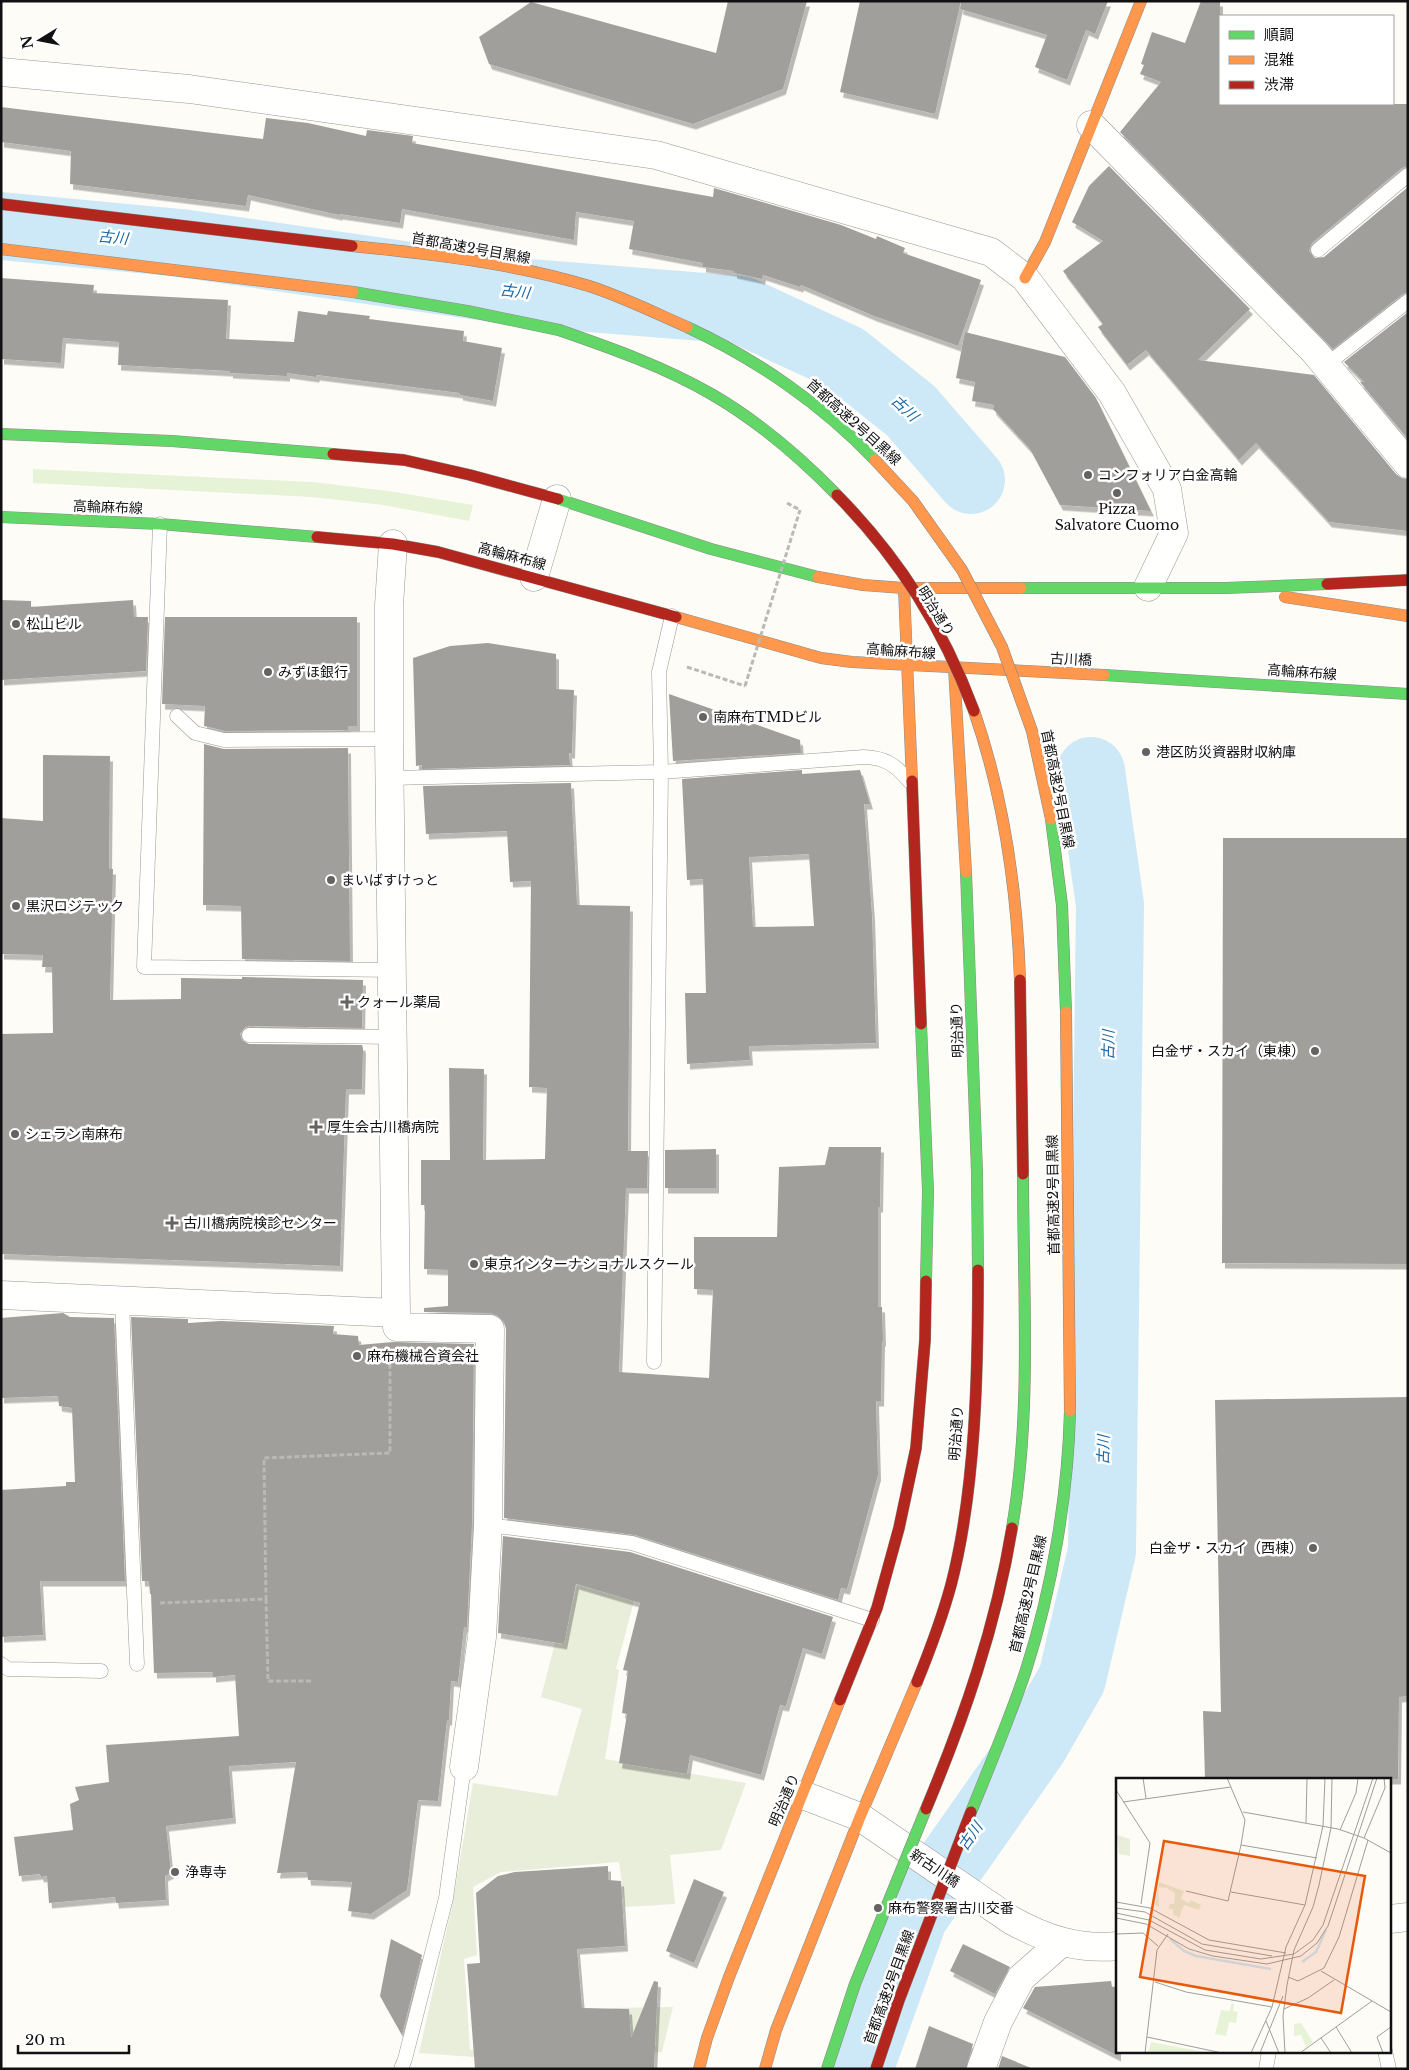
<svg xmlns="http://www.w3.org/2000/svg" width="1409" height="2070" font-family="'Libre Baskerville','Noto Sans JP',serif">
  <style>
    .green { fill: #e7f3d7 }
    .cemetery { fill: #e9eedb }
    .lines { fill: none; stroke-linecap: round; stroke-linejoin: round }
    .river { stroke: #cde8f7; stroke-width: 68 }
    .building { fill: #a19f9c; fill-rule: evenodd; filter: url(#shadow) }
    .lane-casing { stroke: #979795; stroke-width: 15 }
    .street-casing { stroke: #979795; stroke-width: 29 }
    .fast-casing { stroke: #8e8d8b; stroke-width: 12 }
    .slow-casing { stroke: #8e8d8b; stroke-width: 12 }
    .jam-casing { stroke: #8e8d8b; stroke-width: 12 }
    .path { stroke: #b9b9b8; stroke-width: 3; stroke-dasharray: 5 2.5; stroke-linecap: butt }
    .lane { stroke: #fffffe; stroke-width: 14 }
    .street { stroke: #fffffe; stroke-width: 28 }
    .fast { stroke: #63d668; stroke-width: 11 }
    .slow { stroke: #ff974d; stroke-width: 11 }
    .jam { stroke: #b3261e; stroke-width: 11 }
    .fast-bridge-casing { stroke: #858482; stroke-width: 12; stroke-linecap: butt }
    .slow-bridge-casing { stroke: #858482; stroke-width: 12; stroke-linecap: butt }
    .jam-bridge-casing { stroke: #858482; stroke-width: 12; stroke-linecap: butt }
    .path-bridge { stroke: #b9b9b8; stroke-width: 3; stroke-dasharray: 5 2.5; stroke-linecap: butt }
    .fast-bridge { stroke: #63d668; stroke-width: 11 }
    .slow-bridge { stroke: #ff974d; stroke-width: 11 }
    .jam-bridge { stroke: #b3261e; stroke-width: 11 }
    .poi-dot { fill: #646362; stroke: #fff; stroke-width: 2 }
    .labels { text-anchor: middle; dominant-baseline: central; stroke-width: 5; stroke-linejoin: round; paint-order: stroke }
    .street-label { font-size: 14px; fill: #111; stroke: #fff }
    .poi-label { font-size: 14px; fill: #111; stroke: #fff; text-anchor: start }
    .water-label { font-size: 15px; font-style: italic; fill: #1768a6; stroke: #fff }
    .inset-river { fill: none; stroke: #cde8f7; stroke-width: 2.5 }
    .inset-road { fill: none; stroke: #9f9e9b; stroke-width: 1 }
    .view { fill: #e8590c; fill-opacity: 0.15; stroke: #e8590c; stroke-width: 2.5 }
    .inset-edge { fill: none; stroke: #111; stroke-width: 2.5 }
  </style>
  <defs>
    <filter id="shadow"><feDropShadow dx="3" dy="5.5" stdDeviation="0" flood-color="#0004"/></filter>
  </defs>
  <rect width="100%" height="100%" fill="#fdfcf7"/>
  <path class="green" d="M33,469L312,482L388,491L473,505L469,521L383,505L312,497L33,483Z"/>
  <path class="cemetery" d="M577,1585L634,1601L616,1669L619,1670L605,1759L746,1783L721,1850L670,1855L675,1904L625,1907L619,1862L501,1872L473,1887L477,1955L464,1959L470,2050L615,2039L613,2008L673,2007L662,2052L512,2060L419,2053L453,1901L473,1783L557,1796L582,1709L541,1697L555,1643L562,1645Z"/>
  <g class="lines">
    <path class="river" d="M1,226L180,243L528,293L741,310L845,358L911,411L971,480
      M859,2069L914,1916L1034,1745L1072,1679L1102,1551L1110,905L1091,771"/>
  </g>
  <path class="building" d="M728,1H807L783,89L693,124L489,64L479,37L531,2L716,53Z
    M860,1H961L935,114L840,92Z
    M961,1H1108L1095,34L1086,30L1067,80L1035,67L1047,35L960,9Z
    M1201,1H1220V104H1408V166L1402,168L1312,243L1309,251L1315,258L1324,257L1408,187V292L1403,294L1333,349L1120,132L1161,82L1140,74L1144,65L1141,64L1152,32L1185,43Z
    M1,107L263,139L266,118L308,123L366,136L367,130L413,136L412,143L713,197L714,188L841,225L876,239L877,236L905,248L903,253L981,280L958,346L874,316L801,285L800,287L763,275L762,279L734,273V271L703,267V263L629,249L634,221L576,212L574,240L402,209L400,223L340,214L339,215L248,195L246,206L70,184L71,151L1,142Z
    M1109,166L1250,309L1198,360L1314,375L1396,474L1402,478L1408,479V531L1329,522L1256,443L1239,460L1146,350L1127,365L1098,327L1103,324L1063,271L1103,241L1072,222L1089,186Z
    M1,278L94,285L93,293L228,300L226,339L294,342L298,311L327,315L328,311L370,316L369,319L464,331L463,341L502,348L493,401L460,395V393L317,375L316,377L287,373V376L230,373V371L118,365L119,342L63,338L61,363L1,359Z
    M1408,312V439L1360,382H1364L1344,362Z
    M965,332L1065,357L1096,398L1151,511L1060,505L1030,449L993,409L994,405L972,401L975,382L956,378Z
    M1,600L31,601V607L133,600L134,617H148L146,671L1,680Z
    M165,617H357V726H348V730L225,731L204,726L205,706L162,704Z
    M488,643L556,654V689L574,690L572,753H569L570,765L422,769V765L416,766L413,658L450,646Z
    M669,694L800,740L801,753L673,761Z
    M204,744L224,749L348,748L350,961L242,959L241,906L203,905Z
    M43,755L110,756L109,869H113L110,1000L181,999V978L242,979V977L363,980L362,1028L249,1026L244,1028L240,1034L242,1040L249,1044L362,1045L363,1048L362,1089H346L340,1266L1,1254V1034L53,1033L52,967H42L43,955L1,954V818L43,821Z
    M802,770V774L860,770L870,804H864L872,915L876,1043L749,1046L750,1060L687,1064L685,993H706L703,879L687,880L682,779ZM809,854L814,926L753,927L749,857Z
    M571,783L577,905L630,906L628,1151H648L647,1188H626L619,1372L709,1378L713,1290L694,1289V1237H777L779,1167L825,1165L829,1147H881L880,1207H878V1307H882L883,1341H882L881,1401H876L878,1475L847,1589L841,1588L838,1600L635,1535L504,1518L506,1329L504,1322L498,1316L490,1313L424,1312V1308L448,1306V1270L424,1269L425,1205H421V1160H450L449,1068L484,1069L483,1160L545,1159L547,1088L529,1087L531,881L510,882L507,831L426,834L423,786Z
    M1223,838H1408V1264L1222,1263Z
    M716,1149V1188H665V1150Z
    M63,1313L70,1317L114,1318L125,1581H40L43,1635L1,1637V1490L66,1486V1482H75L72,1408L59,1406L58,1396L1,1398V1318Z
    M131,1317L188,1319V1323L221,1321L334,1326L333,1334L358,1336L359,1345L393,1342L474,1344L472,1524L467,1627H464L458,1682L451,1681L449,1720H447L438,1801L418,1800L407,1890L371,1914L348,1911L352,1882L308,1880L307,1872L277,1873L296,1762L229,1766L233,1818L166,1826L171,1873L165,1876L166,1900L116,1903L115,1897L49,1903L47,1876L41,1877L40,1874L19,1876L14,1837L73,1830L70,1804L79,1800L75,1787L109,1782L106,1745L239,1736L235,1675L213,1677V1672L154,1673L151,1594H150L149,1581H142Z
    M1408,1397V1696L1399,1697L1398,1779H1205L1203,1711L1221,1712L1215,1400Z
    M503,1536L630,1552L833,1617L822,1654L803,1648L786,1706L780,1705L761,1775L690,1755L687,1774L619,1763L627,1714L622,1713L628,1671L623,1670L640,1603L576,1584L564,1644L498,1633Z
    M608,1866V1880L621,1881L625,1946L577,1949L582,2008L629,2009L631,2038L654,1981L658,1982L654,2069H475L467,1964L480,1963L476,1893L498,1876L515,1872Z
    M694,1879L724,1892L694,1963L666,1951Z
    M391,1939L422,1955L402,2035L380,1996Z
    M963,1944L1010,1967L995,1994L950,1971Z
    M1111,1981L1112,1987H1118V2056L1023,2008L1035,1987Z
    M929,2026L973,2044L966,2069H915Z
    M1002,2056L1031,2068V2069H998Z"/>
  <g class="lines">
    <g class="lane-casing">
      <path id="lane" d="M1318,250L1408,175
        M1326,365L1408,301
        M160,524L144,967L393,970
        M177,716L195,733L224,740L389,739
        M389,778L661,772L864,757C885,758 895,764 909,781
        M249,1035L394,1037
        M122,1301L137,1664
        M654,1362L661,772L659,672L672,616
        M488,1525L632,1543L872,1620
        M1,1664L8,1669L101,1671
        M1385,2051L1389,2069
        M401,2069L405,2059L446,1898L464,1767
        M1266,2069L1269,2051"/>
    </g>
    <g class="street-casing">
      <path id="street" d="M1,72L189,89L656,155L991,252L1025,278L1112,393L1167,489L1174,533L1148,587
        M1091,125L1314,351L1408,464
        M393,544L389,605V739L396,1313
        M534,577L557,499
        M1,1295L396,1313L397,1327L490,1329L488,1525L482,1637L464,1767
        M803,1795L860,1817L1011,1920C1045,1939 1078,1950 1118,1946
        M1390,1919L1408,1917
        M981,2069L998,2022L1021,1978L1062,1942"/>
    </g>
    <g class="fast-casing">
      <path id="fast" d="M353,292L467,311L559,330
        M1,434L172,441L333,454
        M558,499L711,549L818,577
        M1,517L160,524L317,537
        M1021,588H1225L1327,584
        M1104,675L1408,694
        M966,872L977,1172L978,1270
        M921,1024L928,1191L926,1281"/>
    </g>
    <g class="slow-casing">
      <path id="slow" d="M1,249L353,292
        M1025,278L1045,242L1141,1
        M818,577L863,585L904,588H1021
        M904,588L912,781
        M1285,597L1408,616
        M676,617L821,658L852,662L1104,675
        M954,668L966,872
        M699,2069L707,2038L729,1977L840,1700
        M765,2069L776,2030L860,1817L917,1682"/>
    </g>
    <g class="jam-casing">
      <path id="jam" d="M333,454L404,460L470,475L558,499
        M317,537L393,544L438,552L676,617
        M1327,584L1408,580
        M912,781L921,1024
        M917,1682C930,1650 942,1618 951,1585C976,1489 978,1369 978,1270
        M840,1700L877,1608L899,1528L916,1448L925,1340L926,1281"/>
    </g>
    <path class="path" d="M787,503L800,510
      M687,667L745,686
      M266,1599L268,1681H312
      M160,1603L266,1599L264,1458L390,1453V1359"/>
    <use href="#lane" class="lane"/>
    <use href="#street" class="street"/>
    <use href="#fast" class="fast"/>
    <use href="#slow" class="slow"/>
    <use href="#jam" class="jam"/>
    <g class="fast-bridge-casing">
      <path id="fast-bridge" d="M687,327C756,359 823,405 875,460
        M559,330C611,348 665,367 713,395C759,422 800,457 837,495
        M1051,819L1062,905L1066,1012
        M1012,1528C1032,1411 1023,1292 1023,1174
        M971,1812C990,1765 1010,1718 1026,1670C1052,1589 1068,1496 1070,1411
        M827,2069L855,1984L926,1809"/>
    </g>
    <g class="slow-bridge-casing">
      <path id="slow-bridge" d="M352,246C432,254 512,263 589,286C623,297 655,313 687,327
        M875,460L913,501L962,570L1002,647L1032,731L1051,819
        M974,711C1004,798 1017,888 1020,980
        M1066,1012L1070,1411"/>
    </g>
    <g class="jam-bridge-casing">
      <path id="jam-bridge" d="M1,204L352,246
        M837,495C900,559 943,628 974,711
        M1020,980L1023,1174
        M926,1809C964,1718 996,1626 1012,1528
        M876,2069L899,2000L971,1812"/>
    </g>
    <path class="path-bridge" d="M745,686L800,510"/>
    <use href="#fast-bridge" class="fast-bridge"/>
    <use href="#slow-bridge" class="slow-bridge"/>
    <use href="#jam-bridge" class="jam-bridge"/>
  </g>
  <g class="poi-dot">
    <circle cx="1088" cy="475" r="5"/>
    <circle cx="1117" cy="493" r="5"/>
    <circle cx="16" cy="624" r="5"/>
    <circle cx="268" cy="672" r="5"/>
    <circle cx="703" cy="717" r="5"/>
    <circle cx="1146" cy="752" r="5"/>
    <circle cx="331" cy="880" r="5"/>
    <circle cx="16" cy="906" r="5"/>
    <path d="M344.5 994.5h5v5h5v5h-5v5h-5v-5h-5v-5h5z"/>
    <circle cx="1315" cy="1051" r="5"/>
    <path d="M313.5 1119.5h5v5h5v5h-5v5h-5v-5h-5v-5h5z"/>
    <circle cx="15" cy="1134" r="5"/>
    <path d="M169.5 1215.5h5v5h5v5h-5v5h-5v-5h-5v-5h5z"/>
    <circle cx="474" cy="1264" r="5"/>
    <circle cx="357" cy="1356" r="5"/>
    <circle cx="1313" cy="1548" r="5"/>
    <circle cx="175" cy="1872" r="5"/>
    <circle cx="878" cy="1908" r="5"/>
  </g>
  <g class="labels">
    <g class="street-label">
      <text transform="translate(471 248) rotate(10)">首都高速2号目黒線</text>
      <text transform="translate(854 422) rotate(42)">首都高速2号目黒線</text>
      <text transform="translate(108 507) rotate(2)">高輪麻布線</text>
      <text transform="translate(512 556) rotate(15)">高輪麻布線</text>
      <text transform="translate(936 611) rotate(58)">明治通り</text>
      <text transform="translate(901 651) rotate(4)">高輪麻布線</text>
      <text transform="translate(1071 659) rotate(3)">古川橋</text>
      <text transform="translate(1302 672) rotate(4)">高輪麻布線</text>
      <text transform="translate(1058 789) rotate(79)">首都高速2号目黒線</text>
      <text transform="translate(957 1030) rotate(-92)">明治通り</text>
      <text transform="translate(1053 1195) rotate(-91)">首都高速2号目黒線</text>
      <text transform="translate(956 1433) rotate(-86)">明治通り</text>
      <text transform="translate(1028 1594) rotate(-77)">首都高速2号目黒線</text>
      <text transform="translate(784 1800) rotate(-67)">明治通り</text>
      <text transform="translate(935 1868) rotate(34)">新古川橋</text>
      <text transform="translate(889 1987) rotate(-70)">首都高速2号目黒線</text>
    </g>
    <g class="poi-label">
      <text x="1098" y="475">コンフォリア白金高輪</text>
      <text x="1117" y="509" text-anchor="middle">Pizza<tspan x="1117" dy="16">Salvatore Cuomo</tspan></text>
      <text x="26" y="624">松山ビル</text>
      <text x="278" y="672">みずほ銀行</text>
      <text x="713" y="717">南麻布TMDビル</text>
      <text x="1156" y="752">港区防災資器財収納庫</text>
      <text x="341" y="880">まいばすけっと</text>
      <text x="26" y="906">黒沢ロジテック</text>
      <text x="357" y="1002">クォール薬局</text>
      <text x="1305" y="1051" text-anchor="end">白金ザ・スカイ（東棟）</text>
      <text x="327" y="1127">厚生会古川橋病院</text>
      <text x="25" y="1134">シェラン南麻布</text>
      <text x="183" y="1223">古川橋病院検診センター</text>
      <text x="484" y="1264">東京インターナショナルスクール</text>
      <text x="367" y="1356">麻布機械合資会社</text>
      <text x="1303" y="1548" text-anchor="end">白金ザ・スカイ（西棟）</text>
      <text x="185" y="1872">浄専寺</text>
      <text x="888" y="1908">麻布警察署古川交番</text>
    </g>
    <g class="water-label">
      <text transform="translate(113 237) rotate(6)">古川</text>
      <text transform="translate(515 291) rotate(7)">古川</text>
      <text transform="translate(905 408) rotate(43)">古川</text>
      <text transform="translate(1108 1045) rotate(-89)">古川</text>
      <text transform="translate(1103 1450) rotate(-89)">古川</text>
      <text transform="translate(970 1836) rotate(-55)">古川</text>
    </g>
  </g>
  <g transform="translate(1116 1778)">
    <rect width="275" height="275" fill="#fdfcf7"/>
    <path d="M115,226H118L117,233L122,234L120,245L113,244L110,258L99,256L105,232L114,233ZM185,245L197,264L190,269L185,257L178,258V246ZM35,264L83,273L88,275H32Z" fill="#e7f3d7"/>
    <path d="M1,57L14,61V78L3,76ZM43,104L68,113L65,121L73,125L75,122L85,127L83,132L68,127L63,140L57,136V131H53V126H58L59,115L51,110L42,109L43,129L39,127Z" fill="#e9eedb"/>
    <path class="inset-river" d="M54,161L68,173L80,178L155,191M186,184L200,174L210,152"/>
    <path class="inset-road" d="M27,0L30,20M111,0L129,42L125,67M0,12L34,65L25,126M7,24L115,9M127,34L222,51L248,60L275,75M190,45L191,0M224,52L240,15L242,0M248,60L269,10L268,0M70,113L112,123L125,67L201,80M115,114L189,127M0,124L34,130L93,162L170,175M0,130L29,134L86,166L156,178M0,135L33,142L89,172L145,181L178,176L197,162L207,147L257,0M0,140L30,146L73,171L97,178L151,186L185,178L201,165L212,148L261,0M0,156L27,155L42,168M205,193L275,234M172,199L182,203L208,190L223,159L252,62M39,204L70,214L156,229M168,231L192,220L218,202M150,243L163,275M220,249L236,275M31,259L106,275M205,260L215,275M29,275L41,172L52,156M135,275L156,229L170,169L189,127L207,48L209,0M144,275L167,218M169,275L167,238L171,207L178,172L197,129L203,107L215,50L216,0M184,275L256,223M267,275L261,259L275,249"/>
    <path class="view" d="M48,63L249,98L225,235L24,199Z"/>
    <rect width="275" height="275" class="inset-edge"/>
  </g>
  <rect width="1409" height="2070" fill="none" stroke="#111111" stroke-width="5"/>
  <rect x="1219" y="15" width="175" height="90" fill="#ffffff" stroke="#a0a0a0"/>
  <rect x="1229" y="31" width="25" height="8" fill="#63d668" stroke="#a0a0a0"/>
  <text x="1264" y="40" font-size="15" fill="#111111">順調</text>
  <rect x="1229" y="56" width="25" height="8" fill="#ff974d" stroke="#a0a0a0"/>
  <text x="1264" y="65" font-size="15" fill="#111111">混雑</text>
  <rect x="1229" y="81" width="25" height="8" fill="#b3261e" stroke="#a0a0a0"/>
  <text x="1264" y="90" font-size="15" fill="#111111">渋滞</text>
  <g transform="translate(40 40) rotate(260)" stroke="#ffffff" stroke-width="4" paint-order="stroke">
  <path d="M0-4L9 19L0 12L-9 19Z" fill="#111111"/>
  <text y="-8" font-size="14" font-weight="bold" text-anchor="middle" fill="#111111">N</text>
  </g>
  <path d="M18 2045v8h111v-8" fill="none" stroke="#111111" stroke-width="2.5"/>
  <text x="25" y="2045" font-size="15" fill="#111111" stroke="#ffffff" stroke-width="4" paint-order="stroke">20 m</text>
</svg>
